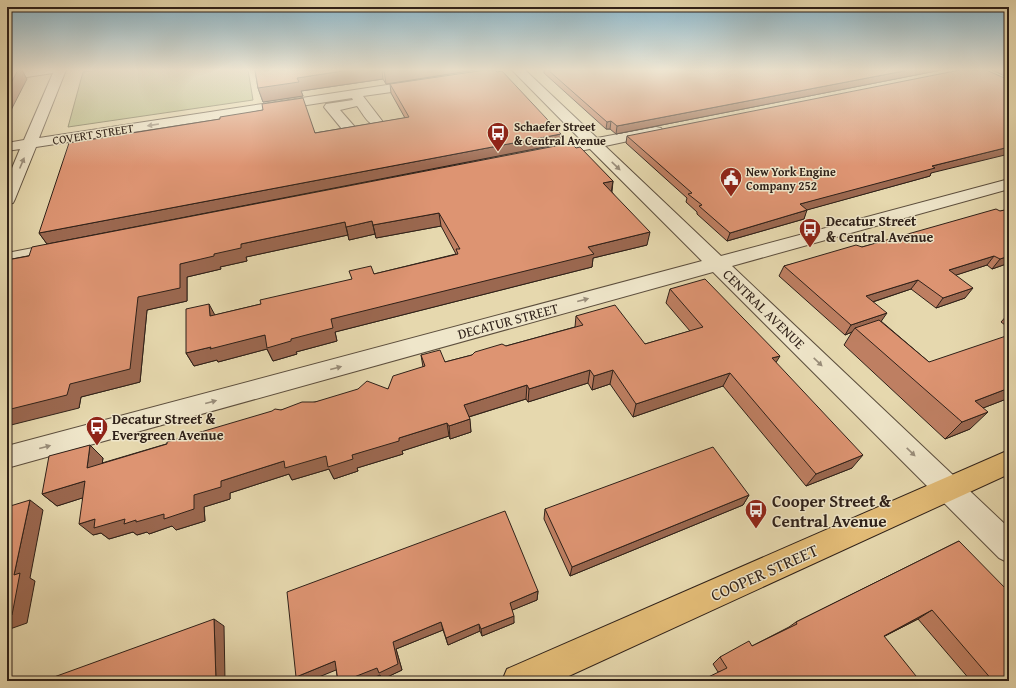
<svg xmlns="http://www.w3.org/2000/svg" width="1016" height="688" font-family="'Gentium Book Plus',serif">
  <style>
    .green { fill: #b9be87; stroke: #747050 }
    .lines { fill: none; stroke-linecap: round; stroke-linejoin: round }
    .minor-casing { stroke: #5d4f3e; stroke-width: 2 }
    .major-casing { stroke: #2f2119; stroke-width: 2 }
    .minor { fill: #efe6ca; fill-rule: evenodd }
    .major { fill: #e3bc77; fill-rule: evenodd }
    .wall { fill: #be7f62; stroke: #2f2119 }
    .shaded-wall { fill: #9b6850; stroke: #2f2119 }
    .building { fill: #dd9472; stroke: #2f2119 }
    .oneway { fill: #998d7a }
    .labels { text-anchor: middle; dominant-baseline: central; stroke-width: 3; stroke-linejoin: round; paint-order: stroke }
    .far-poi-label { font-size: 12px; font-weight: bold; fill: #2f2119; stroke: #efe6ca; text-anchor: start }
    .far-street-label { font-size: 12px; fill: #2f2119; stroke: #efe6ca }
    .poi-label { font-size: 14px; font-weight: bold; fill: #2f2119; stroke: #efe6ca; text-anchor: start }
    .street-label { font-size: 14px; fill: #2f2119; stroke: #efe6ca }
    .near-poi-label { font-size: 17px; font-weight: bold; fill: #2f2119; stroke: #efe6ca; text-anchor: start }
    .near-street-label { font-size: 17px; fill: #2f2119; stroke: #efe6ca }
  </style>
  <rect width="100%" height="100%" fill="#e6d8ae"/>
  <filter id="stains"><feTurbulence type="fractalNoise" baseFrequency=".005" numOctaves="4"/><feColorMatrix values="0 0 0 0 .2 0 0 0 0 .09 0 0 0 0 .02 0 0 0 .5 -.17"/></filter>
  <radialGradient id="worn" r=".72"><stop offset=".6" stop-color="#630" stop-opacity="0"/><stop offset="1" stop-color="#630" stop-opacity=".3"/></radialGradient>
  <path class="green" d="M101,70H248L253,100L68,127L83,72Z"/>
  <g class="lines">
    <g class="minor-casing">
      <path id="minor" d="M24,70H66L39,138L420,80L426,84L420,88L363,96L383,122L381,125C369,128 364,115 357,106L340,110L354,126L352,129H342L324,107L326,104L353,100L352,98L36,147L15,199L13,203L7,204V180L20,149L7,151V143L24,140L53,73L7,80V72Z
        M512,70H525L597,138L656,127L661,128L663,131L661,134L605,146L721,256L1009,179V189L732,266L1009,528V563L999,558L713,272L7,468V446L702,261L590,149L546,157L541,156L539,153L541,150L582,141Z
        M59,243L66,245L68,249L66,253L7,265V253Z"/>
    </g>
    <g class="major-casing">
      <path id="major" d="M1009,450V474L558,681H502L507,669Z"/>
    </g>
    <use href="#minor" class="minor"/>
    <use href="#major" class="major"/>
  </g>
  <path class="wall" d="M255,70H475L386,84L383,79L301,91L303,96L263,102L258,88Z
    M544,70H941L616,134L610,129H606L544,73Z
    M992,70H1009V78Z
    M390,84L561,134L560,144L47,244L39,233L220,119L263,110L315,133L405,118L391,93Z
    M627,136L931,173L930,176L806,210L804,219L727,241L697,214V212L686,202L687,198L626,143Z
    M576,148L613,181L612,192L647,245L593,258L592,267L335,332L337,341L296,352L297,354L273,361L267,349L218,362L217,360L194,366L186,353L215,315L261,304L374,274L456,254L441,226L376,238L375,234L349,240L348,235L246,257L247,261L220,267L221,269L187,277V301L147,310L140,382L81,397L79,408L7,260Z
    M1009,209V263L992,269L987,265L956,275L965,298L936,308L911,289L873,302L881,321L929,362L1009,398L983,408L970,429L945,439L844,345L852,332L845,335L779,276L784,266L862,247Z
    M670,289L776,363L852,468L806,486L723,386L633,417L610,384L592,390L588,383L528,402L526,399L469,417L471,432L450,439L449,436L402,451L403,454L357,468L358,471L334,479L329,469L292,480L289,474L230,493V499L204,507L205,521L176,530L172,526L149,534L147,532L137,535L133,532L109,539L101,533L93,535L82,498L57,506L42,494L103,458L102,463L281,410L315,402L388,389L423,367L421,355L445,362L472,355L506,346L575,327L576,316L645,344L690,331L666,303Z
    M1009,313V328L1001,322Z
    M749,495L743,505L570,576L544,519L545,509Z
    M959,541L1009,681H971L918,619L885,636L718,672L713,664L720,657L752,646L789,627L796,622Z
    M538,591L537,600L512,610L514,623L482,636L480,631L448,645L443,630L396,649L402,670L383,679L380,675L365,681H338L336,669L309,681H301Z"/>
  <path class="shaded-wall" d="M18,70H22L27,79L9,114H7V90Z
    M349,70H382L383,79L301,91L303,96L263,102L258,88L297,78Z
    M384,70H475L386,84Z
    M909,70H941L616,134L617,126Z
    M611,121L610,129H606L607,122Z
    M561,134L560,144L47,244L39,233Z
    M1009,147V154L931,173L930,176L796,213L800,204L932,166Z
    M613,181L611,193L603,183Z
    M807,210L804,219L727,241L730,233Z
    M439,213L441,226L376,238L373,225Z
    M372,221L375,234L349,240L346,227Z
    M345,222L348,235L246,257L247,261L220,267L221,269L187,277V301L147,310L140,382L81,397L79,408L7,426V410L70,384L138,297L180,264L214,254L241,244Z
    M650,232L647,245L593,258L592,267L335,332L337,341L296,352L297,354L273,361L267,349L218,362L217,360L194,366L186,353L211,347L265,335L291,339L331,319L588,247Z
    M994,256L987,265L941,280L949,270Z
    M1009,256V263L992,269L1000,259Z
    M918,280L911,289L860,306L866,296Z
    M973,288L965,298L936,308L943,298Z
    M209,304L216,317L210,316Z
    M887,313L880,323L855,328L852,332L845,335L851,325Z
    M780,356L772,369V358Z
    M590,370L588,383L528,402L529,389Z
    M613,370L610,384L592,390L594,376Z
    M730,373L723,386L633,417L636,404Z
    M527,385L526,399L465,418L464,405Z
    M1009,388V398L957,418L975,401Z
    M988,412L970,429L945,439L962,422Z
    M470,419L471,432L450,439L449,426Z
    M447,423L449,436L402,451L403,454L357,468L358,471L334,479L329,469L292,480L289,474L230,493V499L204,507L205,521L176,530L172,526L149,534L147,532L137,535L133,532L109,539L101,533L93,535L79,524L95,519L194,495L221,481L284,461L326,456L352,455L399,438Z
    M90,445L103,458L100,480L87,468Z
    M863,455L852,468L806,486L816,474Z
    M85,481L98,493L57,506L42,494Z
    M749,495L743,505L570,576L572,567Z
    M30,500L43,510L30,578L35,581L27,623L7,630V617L14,575Z
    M538,591L537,600L510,611V603Z
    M932,610L918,619L871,643L884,636Z
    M514,616V623L482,636L481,629Z
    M214,619L224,626L225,681H216Z
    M441,622L443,630L396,649L402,670L383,679L380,675L365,681H344L393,642Z
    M479,624L480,631L448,645L446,638Z
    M335,661L341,668L309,681H301L296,677Z"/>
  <path class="building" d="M7,70H18L7,90Z
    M255,70H349L297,78L299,82L258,88Z
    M485,70H495L497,72L502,71L561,134L39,233L69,143L220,119V117L263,110L262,104L303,98L315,133L409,117L390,84Z
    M548,70H909L617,126L611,121L607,122Z
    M960,70H986L1009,80V147L932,166L935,168L800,204L807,210L730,233L699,206L702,205L688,194L692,193L627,136Z
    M571,143L576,148L580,147L613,181L603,183L650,232L588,247L594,254L331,319L333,328L291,339V341L267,348L265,335L210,349L211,347L186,353V309L209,304L210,316L261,304L260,300L352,279L349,271L371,266L374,274L458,254L456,249H460L439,213L373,225L372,221L346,227L345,222L241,244V248L214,254V256L180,264V288L138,297L130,369L70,384L67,395L7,410V260L29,256L32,247Z
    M996,209L1000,211L1009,209V256L1000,259L994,256L949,270L973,288L943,298L918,280L866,296L887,313L851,325L784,266L856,245L862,247Z
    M705,279L780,356L772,358L863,455L816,474L730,373L636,404L613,370L594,376L590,370L529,389L527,385L464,405L470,419L449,426L447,423L399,438V441L352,455L353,459L328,467L326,456L285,468L284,461L221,481V487L194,495V509L164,519V514L136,522V520L124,524L125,519L94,528L95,519L79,524L85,481L42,494L49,456L90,445L87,468L167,444V442L272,411L275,409L281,410L302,402H315L358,389L367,381L388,389L393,376L425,366L421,355L440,350L445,362L472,355L475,352L502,344L506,346L583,325L576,316L615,305L645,344L703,327L670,289Z
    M879,320L929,362L1009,335V388L975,401L988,412L962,422L855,328Z
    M713,447L749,495L572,567L545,509Z
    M30,500L14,575L20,573L12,615L7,617V507Z
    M505,511L538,591L510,603L514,616L481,629L479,624L446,638L441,622L393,642L398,664L379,673L377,668L344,681H338L335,661L296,677L287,592Z
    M959,541L1009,592V681H993L932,610L884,636L920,681H700L727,668L720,657L749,641L752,646L797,624L796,622Z
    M214,619L216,681H43Z"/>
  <defs><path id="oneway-solid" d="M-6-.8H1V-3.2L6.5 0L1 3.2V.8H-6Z"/></defs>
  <g class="oneway">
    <use href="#oneway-solid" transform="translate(153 125) rotate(171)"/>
    <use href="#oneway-solid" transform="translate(22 163) rotate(-67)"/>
    <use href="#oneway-solid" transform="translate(616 166) rotate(44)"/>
    <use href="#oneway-solid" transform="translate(583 300) rotate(-15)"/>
    <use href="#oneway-solid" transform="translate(818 362) rotate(44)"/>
    <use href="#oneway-solid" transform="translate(336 368) rotate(-15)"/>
    <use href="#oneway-solid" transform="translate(211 402) rotate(-15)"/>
    <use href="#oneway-solid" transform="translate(45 447) rotate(-15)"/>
    <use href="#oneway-solid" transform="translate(911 452) rotate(44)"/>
  </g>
  <linearGradient id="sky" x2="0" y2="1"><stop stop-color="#87b7ce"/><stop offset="0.42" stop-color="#f4eddb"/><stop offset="1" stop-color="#f4eddb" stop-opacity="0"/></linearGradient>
  <rect width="1016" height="166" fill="url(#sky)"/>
  <defs>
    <g id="bus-pin" transform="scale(1.15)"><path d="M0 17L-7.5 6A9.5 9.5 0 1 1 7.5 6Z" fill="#8f2418" stroke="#efe6ca"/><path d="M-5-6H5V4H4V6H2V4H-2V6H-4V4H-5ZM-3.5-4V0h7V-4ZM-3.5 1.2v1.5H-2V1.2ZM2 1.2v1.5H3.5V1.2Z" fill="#fff"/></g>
    <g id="civic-pin" transform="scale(1.15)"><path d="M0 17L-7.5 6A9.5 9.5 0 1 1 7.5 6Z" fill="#8f2418" stroke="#efe6ca"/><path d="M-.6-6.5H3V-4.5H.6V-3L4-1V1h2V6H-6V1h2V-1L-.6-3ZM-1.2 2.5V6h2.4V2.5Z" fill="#fff"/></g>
  </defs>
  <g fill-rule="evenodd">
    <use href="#bus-pin" x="498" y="133"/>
    <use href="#civic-pin" x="731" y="178"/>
    <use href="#bus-pin" x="810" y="229"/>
    <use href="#bus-pin" x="97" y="427"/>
    <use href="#bus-pin" x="756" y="510"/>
  </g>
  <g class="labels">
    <g class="far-poi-label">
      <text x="514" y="126">Schaefer Street<tspan x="514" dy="14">&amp; Central Avenue</tspan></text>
      <text x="746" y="171">New York Engine<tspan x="746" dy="14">Company 252</tspan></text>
    </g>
    <g class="far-street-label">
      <text transform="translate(93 134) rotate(-9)">COVERT STREET</text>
    </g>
    <g class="poi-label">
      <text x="826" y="221">Decatur Street<tspan x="826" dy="16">&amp; Central Avenue</tspan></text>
      <text x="112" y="419">Decatur Street &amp;<tspan x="112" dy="16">Evergreen Avenue</tspan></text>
    </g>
    <g class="street-label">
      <text transform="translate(764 309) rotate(44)">CENTRAL AVENUE</text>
      <text transform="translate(508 321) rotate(-15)">DECATUR STREET</text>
    </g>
    <g class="near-poi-label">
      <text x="772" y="500">Cooper Street &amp;<tspan x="772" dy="20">Central Avenue</tspan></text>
    </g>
    <g class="near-street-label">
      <text transform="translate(764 572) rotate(-24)">COOPER STREET</text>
    </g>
  </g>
  <rect width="1016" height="688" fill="none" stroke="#e6d8ae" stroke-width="24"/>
  <rect x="8" y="8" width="1000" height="672" fill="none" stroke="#2f2119" stroke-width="2"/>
  <rect x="12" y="12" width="992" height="664" fill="none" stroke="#2f2119"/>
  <rect width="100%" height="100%" filter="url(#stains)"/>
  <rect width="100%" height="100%" fill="url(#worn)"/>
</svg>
